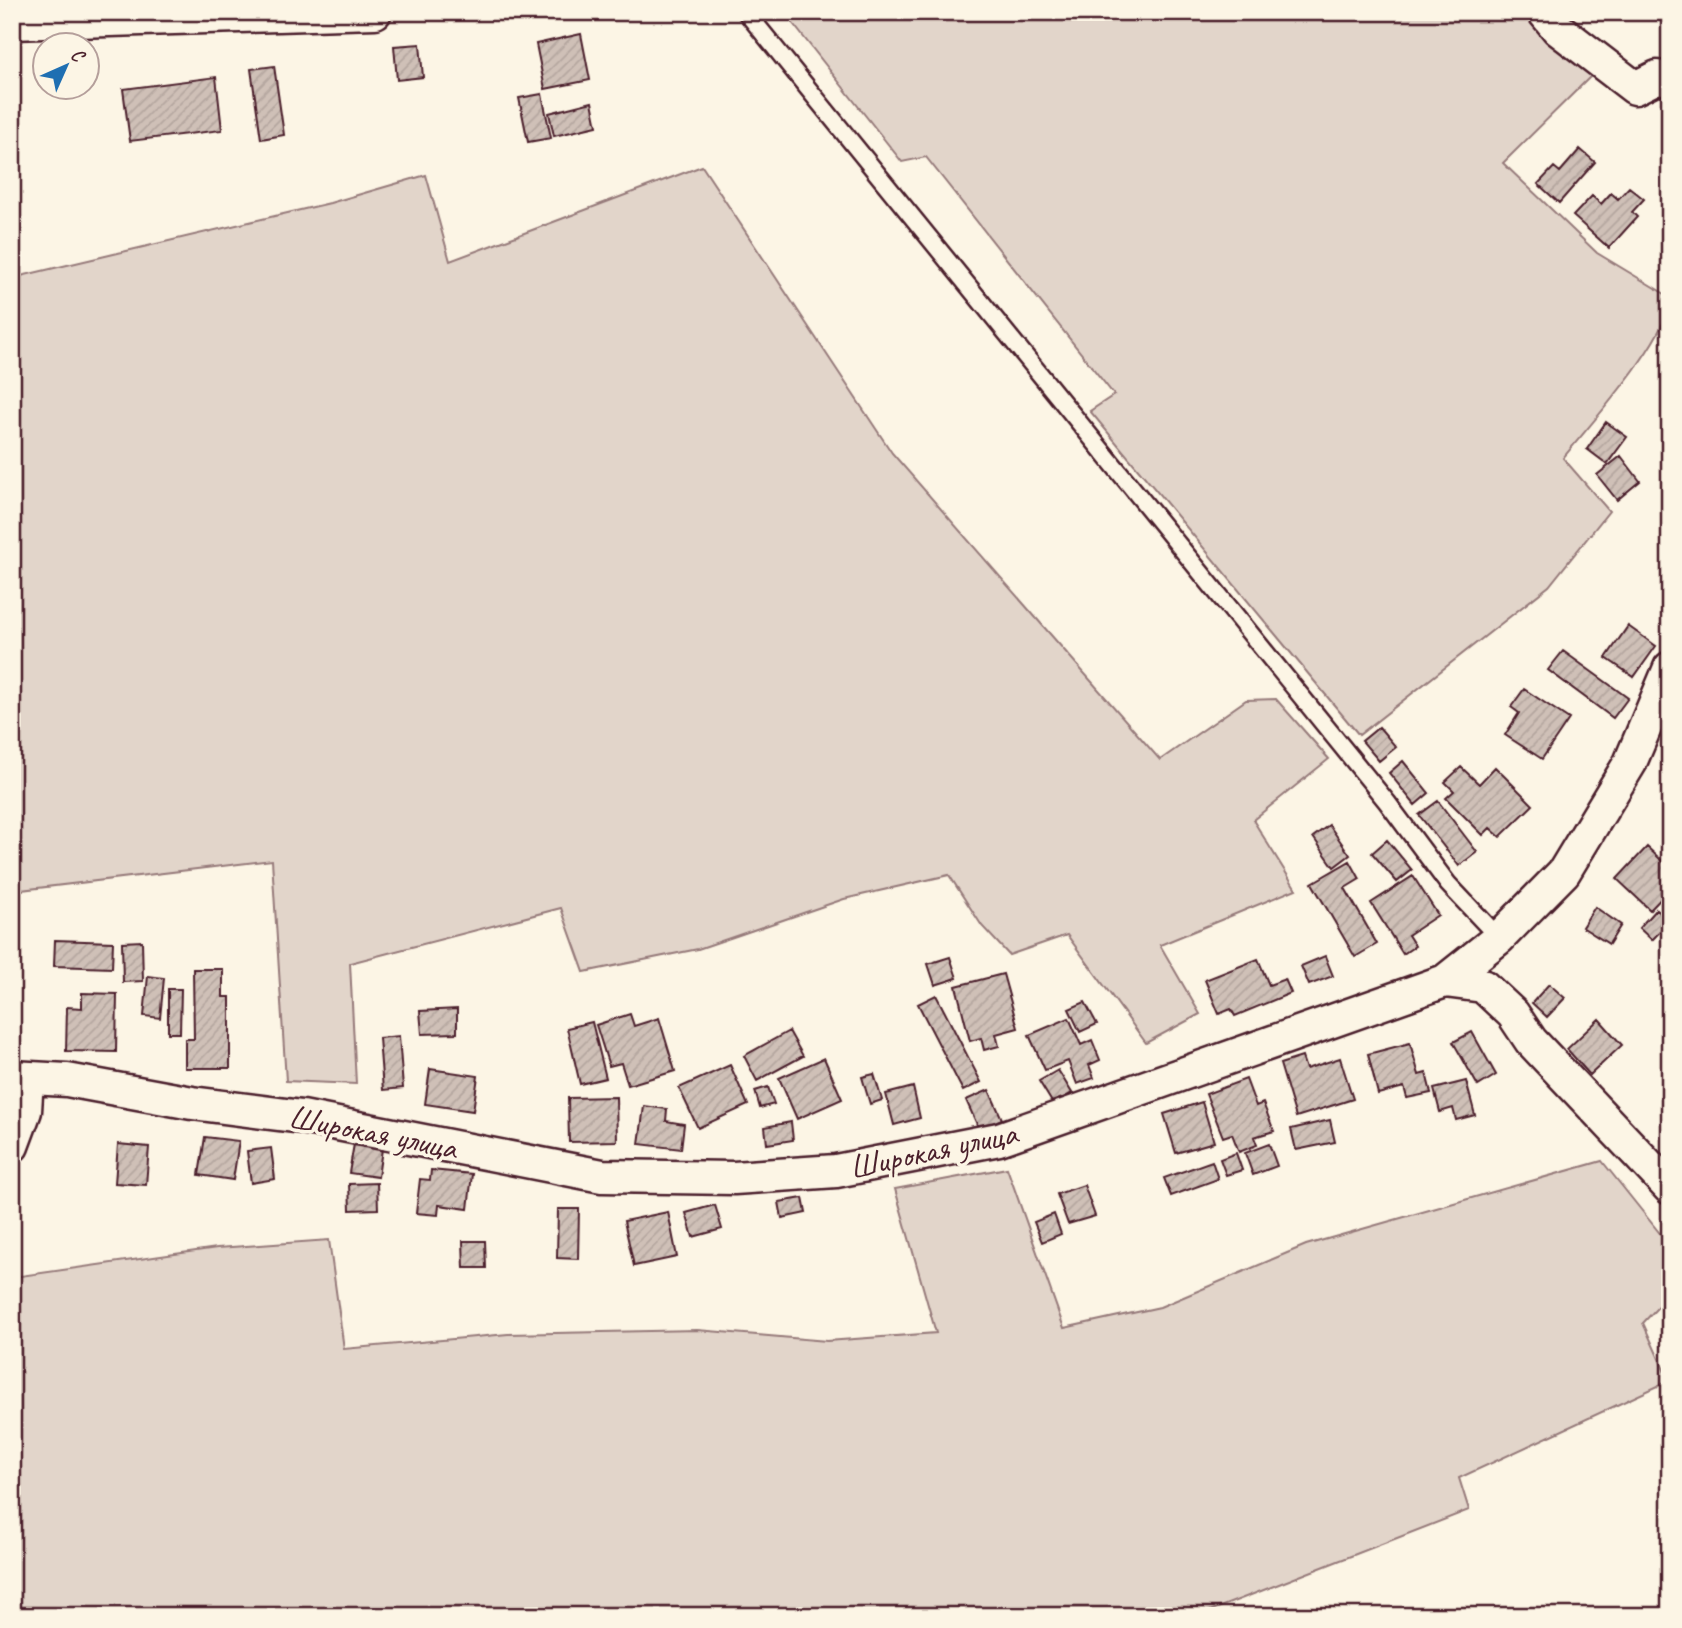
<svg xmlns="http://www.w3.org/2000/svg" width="1682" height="1628" font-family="Caveat,sans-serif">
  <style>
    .green { fill: #e2d5ca; stroke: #967a7a; stroke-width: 2 }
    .building { fill: url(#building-hatch); stroke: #4a1f2b; stroke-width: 2 }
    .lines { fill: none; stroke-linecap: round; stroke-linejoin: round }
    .lane-casing { stroke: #4a1f2b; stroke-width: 21 }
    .street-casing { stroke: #4a1f2b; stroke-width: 37 }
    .lane { stroke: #fcf5e5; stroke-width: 16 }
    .street { stroke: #fcf5e5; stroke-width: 32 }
    .labels { text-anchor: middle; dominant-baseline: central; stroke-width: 7; stroke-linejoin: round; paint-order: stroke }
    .street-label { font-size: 33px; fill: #4a1f2b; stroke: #fcf5e5 }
  </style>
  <defs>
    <pattern id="building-hatch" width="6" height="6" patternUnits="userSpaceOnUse" patternTransform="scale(1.75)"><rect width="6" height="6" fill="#cfc0b7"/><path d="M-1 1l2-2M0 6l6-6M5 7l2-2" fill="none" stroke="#b3a59e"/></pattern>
  </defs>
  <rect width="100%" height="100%" fill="#fcf5e5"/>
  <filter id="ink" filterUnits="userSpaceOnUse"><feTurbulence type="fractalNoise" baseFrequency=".0143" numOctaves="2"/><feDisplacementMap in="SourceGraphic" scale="14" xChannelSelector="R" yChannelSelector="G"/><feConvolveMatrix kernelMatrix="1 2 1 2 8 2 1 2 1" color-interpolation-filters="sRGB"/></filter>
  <g filter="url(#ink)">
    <path class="green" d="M792,12H1519L1592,75L1503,163L1597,253L1670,297C1670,338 1590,424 1563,458L1609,511L1549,586L1359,735L1090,411L1114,395L926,157L902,162L787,16Z
      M702,166L892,453L1160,760L1246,700L1276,699L1329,759L1253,820L1296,889L1160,945L1200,1014L1146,1043L1067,935L1009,955L982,926L949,875L844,899L698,949L584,972L561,908L350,963L356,1084L286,1081L272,860L12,891V278L330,203L426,175L450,261Z
      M1602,1161L1670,1246V1294L1643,1323L1669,1381L1459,1478L1469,1510L1197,1616H12L13,1277L217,1248L329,1240L344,1349L508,1334L697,1330L827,1341L936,1333L895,1189L1007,1168L1064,1328L1160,1307L1306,1245Z"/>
    <path class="building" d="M581,34L590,80L545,89L536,44Z
      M420,44L423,77L397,80L394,46Z
      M274,66L284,135L261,139L251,69Z
      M216,77L222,130L130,141L123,89Z
      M542,94L551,138L528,142L519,98Z
      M592,102L597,126L554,136L549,113Z
      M1580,149L1595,162L1559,203L1538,184L1554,167L1560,172Z
      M1629,187L1644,199L1632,212L1637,217L1609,248L1573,216L1592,196L1601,204L1611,193L1618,199Z
      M1606,422L1627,437L1607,464L1587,449Z
      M1621,456L1640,481L1617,500L1597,475Z
      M1628,626L1656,646L1634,677L1606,658Z
      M1563,651L1628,698L1613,718L1548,670Z
      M1524,689L1569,719L1542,759L1505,735L1519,713L1511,707Z
      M1379,727L1396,747L1379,761L1362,741Z
      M1403,761L1429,793L1415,805L1389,773Z
      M1461,767L1479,784L1495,767L1533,805L1500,837L1490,828L1483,835L1446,798L1454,791L1445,782Z
      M1438,801L1477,852L1459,866L1419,815Z
      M1329,825L1350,855L1334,867L1313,837Z
      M1387,840L1412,870L1397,882L1372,853Z
      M1647,847L1670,868V889L1650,910L1617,879Z
      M1350,861L1360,879L1345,888L1377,944L1355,957L1312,883Z
      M1413,876L1438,915L1408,935L1415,946L1403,954L1371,903Z
      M1595,907L1621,925L1609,944L1582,927Z
      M1656,909L1670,921L1652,940L1639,928Z
      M55,940L113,942L112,968L54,966Z
      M142,941L143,981L123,982L122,942Z
      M1325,956L1333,976L1309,985L1301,966Z
      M950,957L957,978L935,985L928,964Z
      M1258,959L1269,985L1285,979L1291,993L1235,1016L1231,1009L1219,1014L1205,980Z
      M193,969H223V997H230V1068H185V1039H194Z
      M1003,974L1018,1028L996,1034L999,1046L984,1050L981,1038L970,1041L956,986Z
      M148,976L164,978L160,1018L144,1016Z
      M1549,984L1565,998L1547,1017L1532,1003Z
      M168,989H181L180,1033H168Z
      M82,993L117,994L116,1052L66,1051L67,1007L82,1008Z
      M936,995L981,1082L963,1091L918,1004Z
      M1085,1002L1097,1024L1080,1032L1069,1009Z
      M457,1009V1033L422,1034L420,1011Z
      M630,1014L634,1026L659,1018L675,1071L628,1085L621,1063L609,1066L596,1025Z
      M1069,1018L1081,1045L1092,1040L1100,1060L1089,1065L1094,1078L1077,1084L1068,1061L1045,1070L1029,1035Z
      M1599,1019L1622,1045L1590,1075L1567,1049Z
      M592,1022L606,1078L580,1084L567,1028Z
      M789,1031L803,1056L757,1081L744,1056Z
      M1472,1032L1496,1075L1478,1086L1453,1042Z
      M399,1036L403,1088L383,1090L379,1038Z
      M1410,1043L1419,1075L1426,1073L1431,1093L1407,1098L1404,1087L1378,1094L1368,1054Z
      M1302,1057L1306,1069L1340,1058L1353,1099L1296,1117L1280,1064Z
      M824,1058L842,1099L797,1119L779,1078Z
      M730,1065L748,1105L698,1128L679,1088Z
      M430,1069L478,1076L473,1111L425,1104Z
      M1058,1070L1072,1093L1053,1104L1039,1081Z
      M874,1074L882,1100L870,1104L862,1077Z
      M1246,1079L1256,1106L1263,1103L1274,1131L1254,1137L1257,1145L1239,1152L1232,1134L1223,1137L1206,1094Z
      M1466,1081L1475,1115L1456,1120L1453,1108L1440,1112L1434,1089Z
      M768,1087L774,1104L760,1108L755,1091Z
      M913,1087L920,1118L894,1125L886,1094Z
      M989,1090L1002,1119L979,1129L966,1100Z
      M616,1097L617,1141L569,1142L568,1098Z
      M1202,1102L1214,1142L1176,1153L1164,1114Z
      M644,1106L667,1109L666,1121L684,1124L681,1149L639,1144Z
      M1330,1120L1335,1142L1296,1150L1291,1129Z
      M791,1122L793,1140L767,1144L765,1127Z
      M205,1137L239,1141L233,1180L199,1175Z
      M118,1144L149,1147L146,1185L115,1183Z
      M354,1144L382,1149L378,1177L349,1173Z
      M1269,1144L1277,1166L1253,1175L1245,1153Z
      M271,1148L275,1179L251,1183L247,1151Z
      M1236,1153L1242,1170L1226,1175L1220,1159Z
      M1212,1161L1218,1179L1171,1196L1164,1178Z
      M431,1170L472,1174L468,1209L439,1205L438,1215L416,1213L420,1179L430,1180Z
      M377,1183L378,1209L350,1210L349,1184Z
      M1084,1185L1095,1216L1068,1224L1057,1194Z
      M803,1198L806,1213L782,1218L779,1202Z
      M715,1205L722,1229L693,1237L686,1213Z
      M558,1209H579L578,1259L557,1258Z
      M668,1212L677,1257L634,1266L624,1221Z
      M1054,1214L1061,1234L1042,1242L1034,1222Z
      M463,1241H485L486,1268H464Z"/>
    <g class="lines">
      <g class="lane-casing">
        <path id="lane" d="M746,12L1387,802L1448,884L1499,938"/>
      </g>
      <g class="street-casing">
        <path id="street" d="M1544,12L1558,29L1635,88L1657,77L1670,79
          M12,23L375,12
          M1445,981L1483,986L1513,1014L1531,1041L1670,1188
          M12,1077L67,1080L192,1103L302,1117L602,1176L734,1178L836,1171L999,1139L1445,981L1499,938L1564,872L1630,763L1670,668
          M12,1146L25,1111L27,1078"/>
      </g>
      <use href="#lane" class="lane"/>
      <use href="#street" class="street"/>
    </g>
  </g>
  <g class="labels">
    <g class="street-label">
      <text transform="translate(373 1132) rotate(11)">Широкая улица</text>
      <text transform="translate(933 1150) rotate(-12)">Широкая улица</text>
    </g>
  </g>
  <rect width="1682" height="1628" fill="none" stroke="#fcf5e5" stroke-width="42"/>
  <rect x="21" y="21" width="1640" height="1586" fill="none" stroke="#4a1f2b" stroke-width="2.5" filter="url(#ink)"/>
  <g transform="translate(66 66) rotate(45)"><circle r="33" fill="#fcf5e5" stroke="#b59f9b" stroke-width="2"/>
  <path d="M0-5L12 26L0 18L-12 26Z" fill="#1f6fb2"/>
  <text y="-10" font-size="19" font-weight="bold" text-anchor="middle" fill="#4a1f2b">С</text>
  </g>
</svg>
